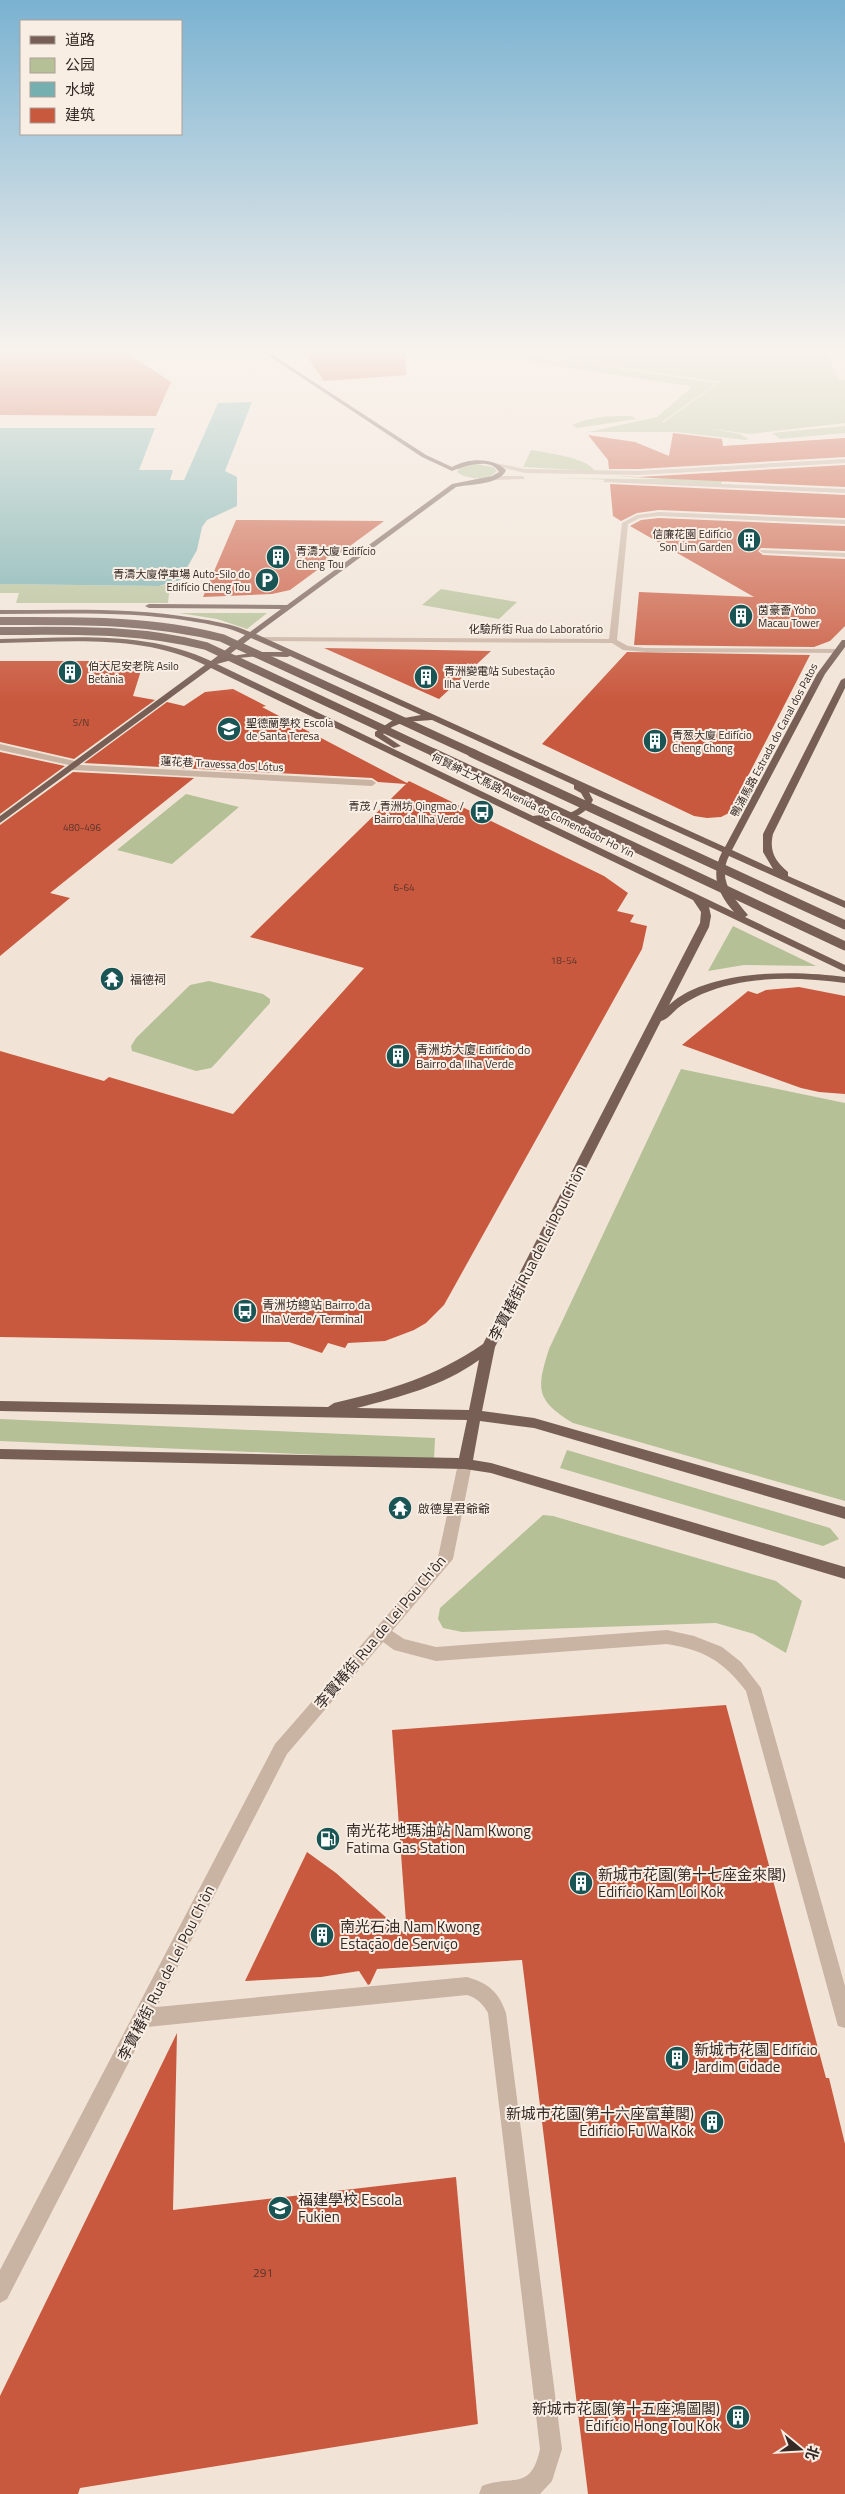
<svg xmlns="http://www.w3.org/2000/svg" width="845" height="2494" font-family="'Titillium Web','Noto Sans SC',sans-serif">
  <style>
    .green { fill: #b5c097 }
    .water { fill: #76afaf }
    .building { fill: #c9593e }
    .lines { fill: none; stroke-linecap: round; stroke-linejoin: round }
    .minor { fill: #c9b3a3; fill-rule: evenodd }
    .major { fill: #775f56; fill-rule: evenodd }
    .major-bridge-far1 { stroke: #775f56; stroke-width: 8 }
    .major-bridge { stroke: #775f56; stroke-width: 9 }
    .labels { text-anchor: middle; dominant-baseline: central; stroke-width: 4; stroke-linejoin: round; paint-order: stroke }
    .number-label { font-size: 10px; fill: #59352b }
    .far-poi-label { font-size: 11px; fill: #342925; stroke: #f9eee4; text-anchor: start }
    .far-street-label { font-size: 11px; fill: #342925; stroke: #f9eee4 }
    .poi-label { font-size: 12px; fill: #342925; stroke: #f9eee4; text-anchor: start }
    .near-number-label { font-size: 12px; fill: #59352b }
    .near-street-label { font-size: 15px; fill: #342925; stroke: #f9eee4 }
    .near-poi-label { font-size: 15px; fill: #342925; stroke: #f9eee4; text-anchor: start }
  </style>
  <rect width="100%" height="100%" fill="#f1e4d7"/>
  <path class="green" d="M478,352H827L838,379L845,380V423L750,434L705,428L740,434L749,439L745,440L676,432H588L657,417L690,389L689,386L529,362L528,355L717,383L662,422L663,423L720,382L528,354L508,357L498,352L482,355Z
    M631,416L637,419L577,428L572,425C595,416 607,416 631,416Z
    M845,426V433L780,439L772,433Z
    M531,450C547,453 586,457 595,471L523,467Z
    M476,464L493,467L497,471C488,481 467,480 457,472L460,468Z
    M724,477L721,484L558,478L640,479Z
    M0,584L159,586L170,584L168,603H16L19,593H0Z
    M441,589L517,602L499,619L422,605Z
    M179,613H267L247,629L217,619Z
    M186,794L239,807L172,864L117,850Z
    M733,926L816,966L744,965L708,971Z
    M209,981L263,994L270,999V1003L217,1062L211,1068L196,1071L132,1051L131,1046L136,1038L190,985Z
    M681,1069L845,1103V1501L573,1423C536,1400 536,1390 549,1349Z
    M0,1419L435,1438L434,1460L0,1441Z
    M567,1450L830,1528L839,1539L823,1546L560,1468Z
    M543,1515L553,1516L776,1581L802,1601L786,1653L754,1634L716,1623L462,1632L443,1628L438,1619L440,1608Z"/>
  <path class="water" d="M252,402L225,471L237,477V506L207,520L202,527L197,550L180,580L159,586L0,584V428H155L139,470H173L170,480H184L218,403Z"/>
  <path class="building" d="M0,352H126L171,382L156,416L0,415Z
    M304,352H405L406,375L324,381Z
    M673,433L722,439L723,446L845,438V457L639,469H609L608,460L588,435L635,442L669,456Z
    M845,465V487L609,476L639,477Z
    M610,484L845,495V518L659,510L637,513L621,521L613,516Z
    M659,518L845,526V551L761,548L758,551L763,555L845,559V626L830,641L814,647L634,645L639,592L754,597L630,526L641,520Z
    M236,520H255L384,521L290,590L272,594L203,597Z
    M324,648L491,651L439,699Z
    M627,652L810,655L729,813L721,817L707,818L694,816L542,744Z
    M0,661H144L133,696L155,700L74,759L0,742Z
    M233,689L266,706L262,707L407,783L409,781L604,876L628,893L617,911L634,915L630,922L647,926L642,949L444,1305L426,1323L414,1330L385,1341L348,1343L345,1348L328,1343L322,1353L289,1342L0,1337V1051L104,1081L109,1077L233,1114L364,968L250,937L406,784L378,782L372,778L84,763L167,702L184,706L205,692Z
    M0,752L65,766L0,814Z
    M73,772L194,778L50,893L70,898L0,956V825Z
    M799,987L845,996V1094L819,1092L801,1088L682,1045L748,991L757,994L766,990Z
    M726,1705L826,2078H829L845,2144V2494H588L522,1960L377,1969L370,1984L368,1985L359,1971L321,1977L245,1981L307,1852L336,1873L407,1936L392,1730Z
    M177,2033L173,2210L456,2177L478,2424L80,2488L78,2494H0V2396Z"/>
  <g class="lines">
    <path class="minor" d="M845,459V463L639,475L525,473L492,465L495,463L525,469L639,471Z
      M523,476L525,479L494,480L491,478L494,476Z
      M605,479L845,489V493L603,482Z
      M659,512L845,520V524L659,516L640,518L628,524L617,640L628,646L645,648L838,649H841V653L645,652L623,650L612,643L262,641L258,639L262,637L609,639L622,523L637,515Z
      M761,550L845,553V557L763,553L760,551Z
      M0,744L79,762L80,765L372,780L376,783L372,786L72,770L68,767L69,765L0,750Z
      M465,1459L470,1460L472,1464L453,1559L392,1631L404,1639L436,1647L667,1630L694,1636L722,1647L741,1662L761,1688L845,1986V2028L838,2026L836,2019L746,1691C723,1661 704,1650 667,1644L436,1661L394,1650L383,1642L287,1754L157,2007L467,1977C488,1983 499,1992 506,2013L562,2449L552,2481L540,2494H479L482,2486C512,2474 531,2492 540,2449L488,2013C483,2004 477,1998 467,1995L147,2027L7,2299L0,2303V2270L275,1744L438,1557L458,1464L460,1460Z"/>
    <path class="major" d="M263,352H268L426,455L452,467C468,458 492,457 506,470C500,485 470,484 456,487L256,634L725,847L817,674L842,640H845V647L825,674L732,850L773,869L763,852V834L841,680L845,678V688L773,834C769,851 775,861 788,872V876L845,901V908L729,856C717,880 733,897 748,915L745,917L845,965V972L709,907L711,916L709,927L669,1005C708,969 796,970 845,977V983C798,977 746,975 702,994C695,997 688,1001 682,1005C674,1010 669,1019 661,1021L495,1347L482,1411L534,1418L845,1507V1519L534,1428L480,1421L473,1460L491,1463L845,1567V1579L491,1473L465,1469L0,1459V1449L459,1458L467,1420L0,1411V1401L328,1407L334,1403C390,1390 435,1377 483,1344L700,923L701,912L693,900L211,668L0,823V816L205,665C142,634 68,642 0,643V639C71,638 145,630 211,661L245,635C228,627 209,624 190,621C127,611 63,614 0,614V610C65,610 130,607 195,618C213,621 233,624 250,632L281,609L149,608L145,606L149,604L287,605L452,484L492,476L499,472C491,457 465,466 452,471L422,457ZM251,638L283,652H258L226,657ZM258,656L287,657L290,656L421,715L393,720L375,732V736L394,748L401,746L383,734L392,727L404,722L432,720L574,785V789L581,793L585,800C574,820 552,813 533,816L217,664L239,658ZM589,792L722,852C710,875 718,894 734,912L544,821C564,821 584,819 593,800ZM479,1360L469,1410L357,1408C400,1397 443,1386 479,1360Z"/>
    <path class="major-bridge-far1" d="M0,621C75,621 149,619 222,638L475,754
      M0,631C70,631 138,628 206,646L437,754"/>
    <path class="major-bridge" d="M434,753L845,946
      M472,753L845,925"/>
  </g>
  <linearGradient id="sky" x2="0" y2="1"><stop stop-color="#7ab2d1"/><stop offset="0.5" stop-color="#f9f3ed"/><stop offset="1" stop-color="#f9f3ed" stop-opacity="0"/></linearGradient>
  <rect width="845" height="701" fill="url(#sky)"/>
  <defs>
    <g id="building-disc" transform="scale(1.25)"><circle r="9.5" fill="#1a5556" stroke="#f9eee4"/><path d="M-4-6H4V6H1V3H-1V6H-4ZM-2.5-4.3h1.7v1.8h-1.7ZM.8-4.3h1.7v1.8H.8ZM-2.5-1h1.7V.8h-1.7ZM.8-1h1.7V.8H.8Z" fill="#fff"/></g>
    <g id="parking-disc" transform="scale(1.25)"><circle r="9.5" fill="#1a5556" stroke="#f9eee4"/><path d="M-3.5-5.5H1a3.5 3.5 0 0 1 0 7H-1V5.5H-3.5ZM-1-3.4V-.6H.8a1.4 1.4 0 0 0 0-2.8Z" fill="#fff"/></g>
    <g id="school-disc" transform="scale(1.25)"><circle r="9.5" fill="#1a5556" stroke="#f9eee4"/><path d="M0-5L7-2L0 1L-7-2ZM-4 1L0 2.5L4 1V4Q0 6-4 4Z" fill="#fff"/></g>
    <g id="bus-disc" transform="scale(1.25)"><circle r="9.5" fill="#1a5556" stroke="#f9eee4"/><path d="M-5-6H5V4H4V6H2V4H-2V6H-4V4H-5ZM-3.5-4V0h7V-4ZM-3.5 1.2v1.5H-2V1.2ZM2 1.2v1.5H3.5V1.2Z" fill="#fff"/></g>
    <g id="temple-disc" transform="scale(1.25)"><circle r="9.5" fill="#1a5556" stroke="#f9eee4"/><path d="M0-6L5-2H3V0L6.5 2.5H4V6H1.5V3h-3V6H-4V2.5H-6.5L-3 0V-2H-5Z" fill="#fff"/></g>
    <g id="fuel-disc" transform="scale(1.25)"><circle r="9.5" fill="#1a5556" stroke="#f9eee4"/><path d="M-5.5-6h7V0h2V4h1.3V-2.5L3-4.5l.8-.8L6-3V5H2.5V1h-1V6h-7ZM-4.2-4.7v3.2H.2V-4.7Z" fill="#fff"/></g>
  </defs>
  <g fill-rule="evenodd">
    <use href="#building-disc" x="749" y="540"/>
    <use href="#building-disc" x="278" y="557"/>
    <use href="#parking-disc" x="267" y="580"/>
    <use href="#building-disc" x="741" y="616"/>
    <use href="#building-disc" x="70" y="672"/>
    <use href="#building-disc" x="426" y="677"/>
    <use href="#school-disc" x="229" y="729"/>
    <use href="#building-disc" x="655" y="741"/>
    <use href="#bus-disc" x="482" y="812"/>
    <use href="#temple-disc" x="112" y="979"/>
    <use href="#building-disc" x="398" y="1056"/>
    <use href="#bus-disc" x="245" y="1311"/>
    <use href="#temple-disc" x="400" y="1508"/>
    <use href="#fuel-disc" x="328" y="1839"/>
    <use href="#building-disc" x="581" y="1883"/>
    <use href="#building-disc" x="322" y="1935"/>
    <use href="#building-disc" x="677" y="2058"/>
    <use href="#building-disc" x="712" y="2122"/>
    <use href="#school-disc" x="280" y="2208"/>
    <use href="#building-disc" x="738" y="2417"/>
  </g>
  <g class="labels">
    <g class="number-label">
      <text x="81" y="722">S/N</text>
      <text x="82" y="827">480-496</text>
      <text x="404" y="887">6-64</text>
      <text x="564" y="960">18-54</text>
    </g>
    <g class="far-poi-label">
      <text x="732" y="534" text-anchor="end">信廉花園 Edifício<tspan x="732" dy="13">Son Lim Garden</tspan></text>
      <text x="296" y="551">青濤大廈 Edifício<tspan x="296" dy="13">Cheng Tou</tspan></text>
      <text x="250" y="574" text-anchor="end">青濤大廈停車場 Auto-Silo do<tspan x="250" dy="13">Edifício Cheng Tou</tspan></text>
      <text x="758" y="610">茵豪薈 Yoho<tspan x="758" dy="13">Macau Tower</tspan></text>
      <text x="88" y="666">伯大尼安老院 Asilo<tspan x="88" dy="13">Betânia</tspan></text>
      <text x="444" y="671">青洲變電站 Subestação<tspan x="444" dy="13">Ilha Verde</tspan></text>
      <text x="246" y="723">聖德蘭學校 Escola<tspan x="246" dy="13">de Santa Teresa</tspan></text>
      <text x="672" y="735">青葱大廈 Edifício<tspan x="672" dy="13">Cheng Chong</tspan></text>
      <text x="464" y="806" text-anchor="end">青茂 / 青洲坊 Qingmao /<tspan x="464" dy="13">Bairro da Ilha Verde</tspan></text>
    </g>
    <g class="far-street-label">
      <text x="536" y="629">化驗所街 Rua do Laboratório</text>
      <text transform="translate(774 740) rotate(-62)">鴨涌馬路 Estrada do Canal dos Patos</text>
      <text transform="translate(222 764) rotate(3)">蓮花巷 Travessa dos Lótus</text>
      <text transform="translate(533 805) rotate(26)">何賢紳士大馬路 Avenida do Comendador Ho Yin</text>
    </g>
    <g class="poi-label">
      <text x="130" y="979">福德祠</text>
      <text x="416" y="1049">青洲坊大廈 Edifício do<tspan x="416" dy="14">Bairro da Ilha Verde</tspan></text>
      <text x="262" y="1304">青洲坊總站 Bairro da<tspan x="262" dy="14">Ilha Verde/ Terminal</tspan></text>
      <text x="418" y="1508">啟德星君爺爺</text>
    </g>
    <g class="near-number-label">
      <text x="263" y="2272">291</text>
    </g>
    <g class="near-street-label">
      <text transform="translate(537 1253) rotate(-63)">李寶椿街 Rua de Lei Pou Ch'ôn</text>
      <text transform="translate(380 1632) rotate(-50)">李寶椿街 Rua de Lei Pou Ch'ôn</text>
      <text transform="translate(166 1973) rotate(-63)">李寶椿街 Rua de Lei Pou Ch'ôn</text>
    </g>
    <g class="near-poi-label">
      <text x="346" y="1830">南光花地瑪油站 Nam Kwong<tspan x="346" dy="17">Fatima Gas Station</tspan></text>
      <text x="598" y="1874">新城市花園(第十七座金來閣)<tspan x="598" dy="17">Edifício Kam Loi Kok</tspan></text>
      <text x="340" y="1926">南光石油 Nam Kwong<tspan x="340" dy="17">Estação de Serviço</tspan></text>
      <text x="694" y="2049">新城市花園 Edifício<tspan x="694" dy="17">Jardim Cidade</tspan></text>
      <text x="694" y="2113" text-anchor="end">新城市花園(第十六座富華閣)<tspan x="694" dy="17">Edifício Fu Wa Kok</tspan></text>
      <text x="298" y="2199">福建學校 Escola<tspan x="298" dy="17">Fukien</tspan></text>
      <text x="720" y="2408" text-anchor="end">新城市花園(第十五座鴻圖閣)<tspan x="720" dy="17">Edifício Hong Tou Kok</tspan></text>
    </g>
  </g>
  <rect x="20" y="20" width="162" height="115" fill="#f9eee4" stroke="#aa9f98"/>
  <rect x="30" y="36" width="25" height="8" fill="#775f56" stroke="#aa9f98"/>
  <text x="65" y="45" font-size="15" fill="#342925">道路</text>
  <rect x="30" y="58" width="25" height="15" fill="#b5c097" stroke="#aa9f98"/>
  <text x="65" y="70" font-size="15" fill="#342925">公园</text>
  <rect x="30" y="82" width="25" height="15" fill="#76afaf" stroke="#aa9f98"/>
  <text x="65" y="95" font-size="15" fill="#342925">水域</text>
  <rect x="30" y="108" width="25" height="15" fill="#c9593e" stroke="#aa9f98"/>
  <text x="65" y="120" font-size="15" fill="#342925">建筑</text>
  <g transform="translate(800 2449) rotate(108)" stroke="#f9eee4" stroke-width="4" paint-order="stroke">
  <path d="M0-4L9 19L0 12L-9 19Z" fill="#342925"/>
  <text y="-8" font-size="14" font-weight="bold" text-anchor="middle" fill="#342925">北</text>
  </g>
</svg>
